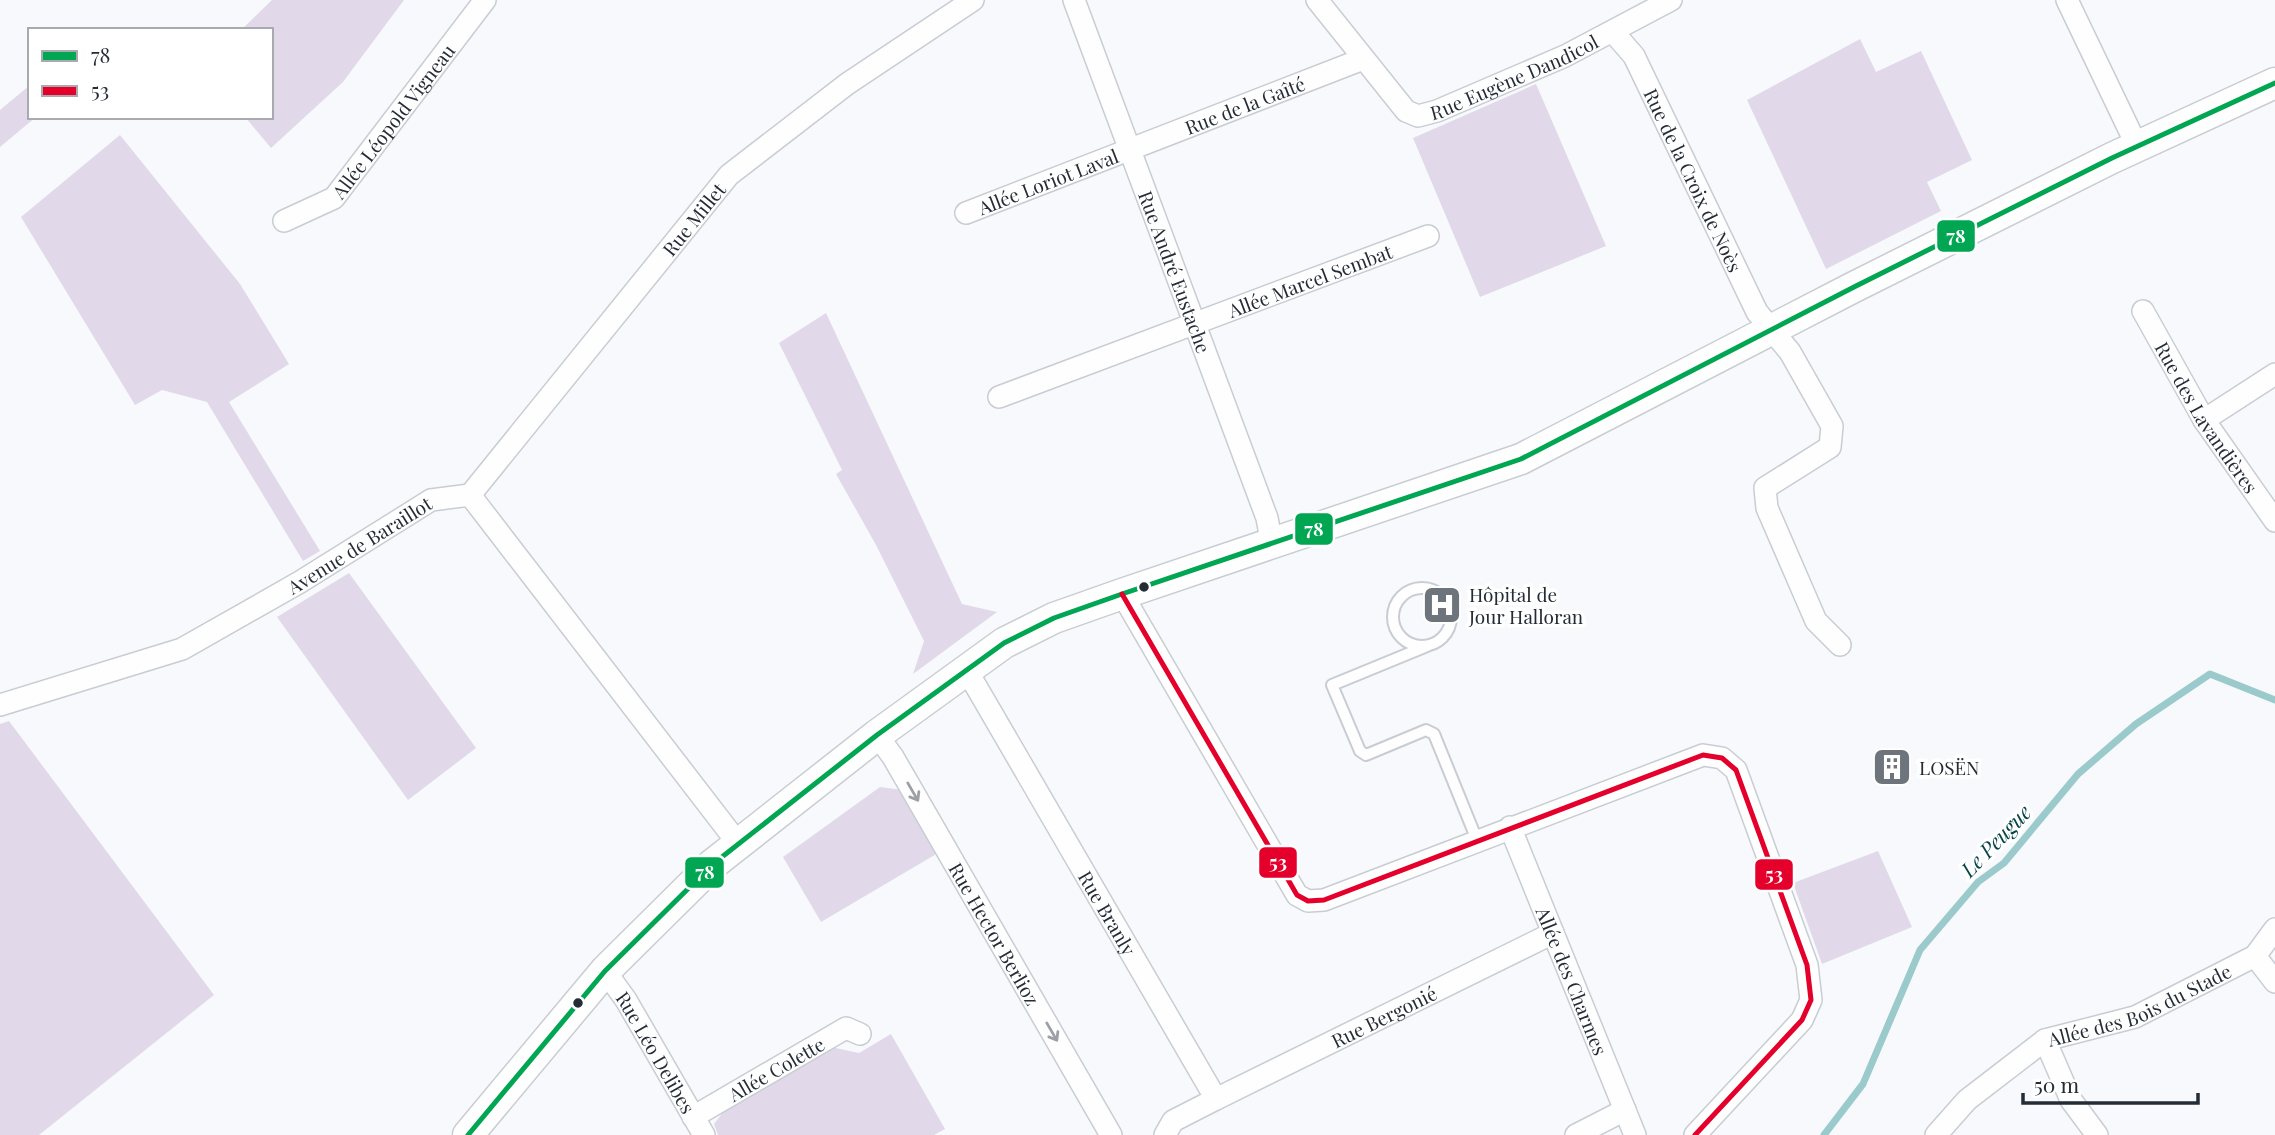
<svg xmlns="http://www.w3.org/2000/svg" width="2275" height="1135" font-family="'Playfair Display',serif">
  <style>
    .green { fill: #e1d9e9 }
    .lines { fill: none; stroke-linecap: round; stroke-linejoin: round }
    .stream { stroke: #9bcacc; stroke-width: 7 }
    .lane-casing { stroke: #c8cdd4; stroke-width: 14 }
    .street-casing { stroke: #c8cdd4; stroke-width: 24 }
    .secondary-casing { stroke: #c8cdd4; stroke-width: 33 }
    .lane { stroke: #fefeff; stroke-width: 10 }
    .street { stroke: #fefeff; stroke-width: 21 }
    .secondary { stroke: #fefeff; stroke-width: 30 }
    .bus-1-casing { stroke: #fff; stroke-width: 10 }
    .bus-2-casing { stroke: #fff; stroke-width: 10 }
    .bus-1 { stroke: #00a651; stroke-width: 5 }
    .bus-2 { stroke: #e4002b; stroke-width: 5 }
    .oneway { stroke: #9ca0a5 }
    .bus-dot { fill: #242c36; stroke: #fff; stroke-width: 2.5 }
    .labels { text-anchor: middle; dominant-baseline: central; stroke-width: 7; stroke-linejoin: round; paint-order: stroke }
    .street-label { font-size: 19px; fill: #242c36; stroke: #fff }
    .poi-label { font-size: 19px; fill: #242c36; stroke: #fff; text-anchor: start }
    .water-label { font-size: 21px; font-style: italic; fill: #044446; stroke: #fff }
    .line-badge { stroke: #fff; stroke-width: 2.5 }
    .badge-label { font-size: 19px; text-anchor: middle; font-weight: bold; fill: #fff }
  </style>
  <rect width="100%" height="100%" fill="#f7f9fc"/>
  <path class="green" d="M272,0H404L343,82L271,148L245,117H271V30H241Z
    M1860,39L1876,72L1921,51L1972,160L1927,182L1941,211L1826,269L1747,100Z
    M1536,84L1606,246L1480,297L1413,138Z
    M30,85V117H36L0,147V110Z
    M120,135L240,284L289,364L229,402L320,551L303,561L207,402L162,390L135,405L21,217Z
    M826,313L962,604L997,612L913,674L924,641L876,545L836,474L842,470L779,343Z
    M349,573L476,748L408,800L277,617Z
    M9,721L214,995L39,1135H0V724Z
    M880,787L903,790L938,853L821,922L783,857Z
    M1878,851L1912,927L1822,964L1793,883Z
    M891,1034L945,1129L934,1135H718L714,1124L724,1111L831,1047L859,1053Z"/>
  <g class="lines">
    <path class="stream" d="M1824,1135L1863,1084L1920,950L1978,882L2004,863L2078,774L2136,724L2210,674L2275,700"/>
    <g class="lane-casing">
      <path id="lane" d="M1393 617a29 29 0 1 1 58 0a29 29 0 1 1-58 0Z
        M1427,646L1332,685L1360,751L1366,755L1426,730L1434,734L1477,840"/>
    </g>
    <g class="street-casing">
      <g id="street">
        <path id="s1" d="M1074,0L1267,518L1272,545"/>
        <path id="s2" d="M1317,0L1406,111L1418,116L1437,111L1565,56L1671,0"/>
        <path d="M2067,0L2137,146"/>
        <path id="s3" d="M1614,33L1634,56L1757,312L1790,352L1832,426L1830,447L1765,488L1767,508L1816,621L1840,645"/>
        <path id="s4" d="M966,213L1363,59"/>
        <path id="s5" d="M284,221L334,198L485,0"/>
        <path id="s6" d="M2143,311L2204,420L2275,521"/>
        <path id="s7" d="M999,397L1428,236"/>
        <path d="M2204,420L2275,374"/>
        <path id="s8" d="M470,495L729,175L847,84L973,0"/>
        <path d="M1122,594L1297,895L1308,901L1324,900L1703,755L1722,758L1736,770L1807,965L1811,1000L1802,1020L1695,1135"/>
        <path id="s9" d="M966,669L1216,1099L1173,1121L1165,1135"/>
        <path id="s10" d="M0,705L182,649L300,582L431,500L470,495L737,842"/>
        <path id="s11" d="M877,735L893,757L1111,1135"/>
        <path id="s12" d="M1510,827L1635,1135"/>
        <path d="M2255,956L2275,982"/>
        <path id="s13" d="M605,971L626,1000L704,1135"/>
        <path id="s14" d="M1216,1099L1553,933"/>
        <path id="s15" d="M693,1117L846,1028L860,1034"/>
        <path d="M1576,1135L1625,1110"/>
        <path d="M1936,1135L1967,1100L2045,1040"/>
        <path id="s16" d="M2097,1135L2071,1100L2045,1040L2135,1017L2255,956L2275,929"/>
      </g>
    </g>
    <g class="secondary-casing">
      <path id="secondary" d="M468,1135L605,971L713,864L877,735L1004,643L1054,618L1122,594L1521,459L1854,287L2112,158L2275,83"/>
    </g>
    <use href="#lane" class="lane"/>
    <use href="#street" class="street"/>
    <use href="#secondary" class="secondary"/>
    <g class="bus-1-casing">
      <path id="bus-1" d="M468,1135L605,971L713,864L877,735L1004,643L1054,618L1122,594L1521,459L1854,287L2112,158L2275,83"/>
    </g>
    <g class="bus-2-casing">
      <path id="bus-2" d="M1122,594L1297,895L1308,901L1324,900L1703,755L1722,758L1736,770L1807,965L1811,1000L1802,1020L1695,1135"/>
    </g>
    <use href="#bus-1" class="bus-1"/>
    <use href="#bus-2" class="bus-2"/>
  </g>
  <defs><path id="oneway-shaft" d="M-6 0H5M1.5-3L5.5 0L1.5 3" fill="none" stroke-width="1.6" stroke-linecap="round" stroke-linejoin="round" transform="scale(1.75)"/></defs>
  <g class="oneway">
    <use href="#oneway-shaft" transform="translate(913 792) rotate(60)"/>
    <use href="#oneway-shaft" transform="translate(1052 1032) rotate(60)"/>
  </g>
  <defs>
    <g id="hospital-square" transform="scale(2.0125)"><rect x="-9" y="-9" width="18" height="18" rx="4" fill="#6e747b" stroke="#fff"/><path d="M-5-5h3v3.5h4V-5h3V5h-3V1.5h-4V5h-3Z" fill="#fff"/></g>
    <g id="building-square" transform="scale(2.0125)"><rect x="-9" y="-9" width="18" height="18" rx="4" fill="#6e747b" stroke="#fff"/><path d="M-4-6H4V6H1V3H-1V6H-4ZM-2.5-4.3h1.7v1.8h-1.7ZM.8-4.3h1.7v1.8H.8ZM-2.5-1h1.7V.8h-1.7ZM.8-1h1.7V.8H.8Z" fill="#fff"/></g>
  </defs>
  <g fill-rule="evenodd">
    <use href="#hospital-square" x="1442" y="605"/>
    <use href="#building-square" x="1892" y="767"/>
  </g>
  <g class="bus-dot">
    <circle cx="1144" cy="587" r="6"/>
    <circle cx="578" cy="1003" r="6"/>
  </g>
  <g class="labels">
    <g class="street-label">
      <text stroke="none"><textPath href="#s2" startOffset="259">Rue Eugène Dandicol</textPath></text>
      <text stroke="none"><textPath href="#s4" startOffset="299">Rue de la Gaîté</textPath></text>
      <text stroke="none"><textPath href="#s5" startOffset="152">Allée Léopold Vigneau</textPath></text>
      <text stroke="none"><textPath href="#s3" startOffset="168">Rue de la Croix de Noès</textPath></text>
      <text stroke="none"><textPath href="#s4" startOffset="88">Allée Loriot Laval</textPath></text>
      <text stroke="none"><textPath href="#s8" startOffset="355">Rue Millet</textPath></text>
      <text stroke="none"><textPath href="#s1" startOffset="290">Rue André Eustache</textPath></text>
      <text stroke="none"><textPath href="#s7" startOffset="332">Allée Marcel Sembat</textPath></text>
      <text stroke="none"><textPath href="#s6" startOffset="124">Rue des Lavandières</textPath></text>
      <text stroke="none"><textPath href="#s10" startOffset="396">Avenue de Baraillot</textPath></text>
      <text stroke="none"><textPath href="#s9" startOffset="282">Rue Branly</textPath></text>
      <text stroke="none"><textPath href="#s11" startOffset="231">Rue Hector Berlioz</textPath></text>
      <text stroke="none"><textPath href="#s12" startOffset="166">Allée des Charmes</textPath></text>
      <text stroke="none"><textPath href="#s16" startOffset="210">Allée des Bois du Stade</textPath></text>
      <text stroke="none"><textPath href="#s14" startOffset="187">Rue Bergonié</textPath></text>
      <text stroke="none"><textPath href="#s13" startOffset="96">Rue Léo Delibes</textPath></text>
      <text stroke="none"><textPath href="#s15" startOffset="96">Allée Colette</textPath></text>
    </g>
    <g class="poi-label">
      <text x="1469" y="594">Hôpital de<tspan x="1469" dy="22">Jour Halloran</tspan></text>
      <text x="1919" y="767">LOSËN</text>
    </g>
    <g class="water-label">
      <text transform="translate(1995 840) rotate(-46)">Le Peugue</text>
    </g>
  </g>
  <g class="line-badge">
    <rect x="1936" y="219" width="40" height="34" rx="7" fill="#00a651"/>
    <rect x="1294" y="512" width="40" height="34" rx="7" fill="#00a651"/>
    <rect x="1258" y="846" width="40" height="33" rx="7" fill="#e4002b"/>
    <rect x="684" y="856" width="41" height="33" rx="7" fill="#00a651"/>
    <rect x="1754" y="858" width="40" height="33" rx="7" fill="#e4002b"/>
  </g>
  <g class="badge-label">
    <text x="1956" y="243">78</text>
    <text x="1314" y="536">78</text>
    <text x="1278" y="869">53</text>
    <text x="705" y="879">78</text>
    <text x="1774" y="881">53</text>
  </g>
  <rect x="28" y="28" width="245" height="91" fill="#ffffff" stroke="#a7abaf" stroke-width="2"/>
  <rect x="42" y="51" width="35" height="10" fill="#00a651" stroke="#a7abaf" stroke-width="2"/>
  <text x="91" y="63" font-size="21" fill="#242c36">78</text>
  <rect x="42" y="86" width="35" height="10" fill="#e4002b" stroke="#a7abaf" stroke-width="2"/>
  <text x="91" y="98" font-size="21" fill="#242c36">53</text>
  <path d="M2023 1093v10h175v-10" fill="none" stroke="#242c36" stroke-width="3.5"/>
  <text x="2034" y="1093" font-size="21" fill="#242c36" stroke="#ffffff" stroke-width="5" paint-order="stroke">50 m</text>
</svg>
